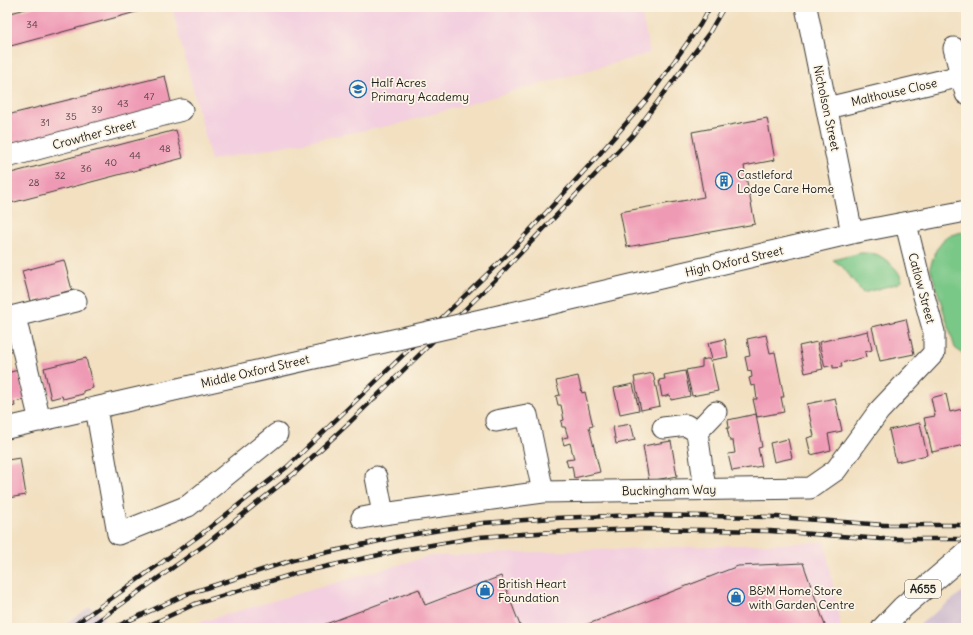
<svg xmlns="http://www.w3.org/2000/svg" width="973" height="635" font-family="Delius,sans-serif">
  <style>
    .built { fill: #f3cfdf }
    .industrial { fill: #cfbdce }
    .green { fill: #7ac888; stroke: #4b7252 }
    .building { fill: #ef9ab5 }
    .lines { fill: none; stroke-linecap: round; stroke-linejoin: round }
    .minor-casing { stroke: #3c3935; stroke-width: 23 }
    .major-casing { stroke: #3c3935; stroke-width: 24 }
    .minor { stroke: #fff; stroke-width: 21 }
    .major { stroke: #fff; stroke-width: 22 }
    .rail-casing { stroke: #1c1c1c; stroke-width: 4.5 }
    .rail { stroke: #fcf5e5; stroke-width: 3; stroke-dasharray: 9; stroke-linecap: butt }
    .minor-bridge-casing { stroke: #3c3935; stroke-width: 23; stroke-linecap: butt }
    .minor-bridge { stroke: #fff; stroke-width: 21 }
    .labels { text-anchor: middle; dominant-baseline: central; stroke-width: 3.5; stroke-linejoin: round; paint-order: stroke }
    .number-label { font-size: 10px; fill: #513c42 }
    .shield { fill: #fcf5e5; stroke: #5f5d58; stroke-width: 1 }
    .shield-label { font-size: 11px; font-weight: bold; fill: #1c1c1c }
    .poi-label { font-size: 12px; fill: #1c1c1c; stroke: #fcf5e5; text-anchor: start }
    .street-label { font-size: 12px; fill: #1c1c1c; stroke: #fcf5e5 }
  </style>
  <rect width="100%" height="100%" fill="#fcf5e5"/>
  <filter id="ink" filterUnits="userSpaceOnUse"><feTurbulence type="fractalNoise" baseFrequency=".025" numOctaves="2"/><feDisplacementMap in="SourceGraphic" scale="8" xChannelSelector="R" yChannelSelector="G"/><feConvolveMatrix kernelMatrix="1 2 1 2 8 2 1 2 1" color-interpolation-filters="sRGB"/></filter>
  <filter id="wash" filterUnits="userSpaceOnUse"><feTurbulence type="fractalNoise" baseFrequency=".012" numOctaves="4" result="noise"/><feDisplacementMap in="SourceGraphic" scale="16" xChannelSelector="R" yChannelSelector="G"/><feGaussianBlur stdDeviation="0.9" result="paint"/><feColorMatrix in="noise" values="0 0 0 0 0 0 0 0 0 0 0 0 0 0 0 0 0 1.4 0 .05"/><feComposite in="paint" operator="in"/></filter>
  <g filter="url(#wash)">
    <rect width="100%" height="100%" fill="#f2e0c1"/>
    <path class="built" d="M172,7H640L650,53L397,124L211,160Z
      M825,542L841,628H179L429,556Z"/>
    <path class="industrial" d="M966,589V628H915Z
      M90,607L105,619L93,628H60Z"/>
    <path class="green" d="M966,231V356L955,348L930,267L936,250L947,236Z
      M860,253C865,253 871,253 876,254C885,258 902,271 901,281L899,283L863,293L842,266L833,260Z"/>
    <g id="blocks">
      <path class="building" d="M33,7H146L147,9L7,47V14Z
        M165,76L172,107L7,149V115Z
        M767,118L775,160L744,166L755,224L627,247L620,212L704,197L692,132Z
        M176,130L183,158L7,204V174Z
        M64,260L72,290L61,293L62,297L41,302V299L30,301L22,271Z
        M906,319L914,354L880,361L872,327Z
        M868,331L872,350L865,352L866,357L841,363L842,367L833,368V365L825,367L819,342Z
        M766,335L770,353L775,352L784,397H781L784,412L757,417L753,399H757L755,385L751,386L749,378L752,377L751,370L748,371L745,357L750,356L747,339Z
        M725,339L728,357L712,360L708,343Z
        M817,342L823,369L805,373L799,346Z
        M86,358L93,388L83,391V394L63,399L62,396L51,399L44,368Z
        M706,359H709L712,363L718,391L692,396L686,370L702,367V360Z
        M18,370L25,400L14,402L15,406L7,408V373Z
        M685,371L690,396L671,400L670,395L662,397L659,380L665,379L664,375Z
        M653,373L660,406L641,410L634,377Z
        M578,376L582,393L585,392L593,426L589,427L600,472L574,478L572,466L568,467L566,460L574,459L570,443L564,445L562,438L568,437L565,427H562L561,421L564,420L561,405H558L556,396L560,395L556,381Z
        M633,384L639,410L620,414L614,388Z
        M946,394L950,412L966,408V436L962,437L964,445L932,452L924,418L935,416L931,398Z
        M835,398L842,431L828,434L831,450L811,455L807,438L814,436L807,404Z
        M756,414L762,447L758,448L762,466L732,471L728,454L735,453L733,441H730L727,428H729L728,420Z
        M920,423L927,455L896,462L889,430Z
        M631,424L635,440L616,444L613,427Z
        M788,439L792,458L774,462L770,443Z
        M671,441L677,476L649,481L643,446Z
        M20,458L26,495L8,498L7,460Z
        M803,563L826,628H578L738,566Z
        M501,576L521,628H315L419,589L425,605Z"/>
    </g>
  </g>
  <g filter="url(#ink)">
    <use href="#blocks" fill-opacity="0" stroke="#3c3935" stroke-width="1"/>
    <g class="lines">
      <g class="minor-casing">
        <path id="minor" d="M806,7L852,233
          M954,48L966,94
          M827,108L961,76
          M7,157L182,110
          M503,315L852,233L966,211
          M15,317L40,421
          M7,318L76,301
          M96,408L118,534L188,506L277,434
          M527,415L543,492
          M496,421L527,415
          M7,428L358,348
          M663,428L686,425L697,432
          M376,477L383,514L543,492L810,488L836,470L879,411L934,353V332L922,289L906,224
          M705,489L697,432L716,412
          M362,518L383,514"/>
      </g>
      <g class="major-casing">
        <path id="major" d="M883,628L903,607L966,553"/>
      </g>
      <use href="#minor" class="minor"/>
      <use href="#major" class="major"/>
      <g class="rail-casing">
        <path id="rail" d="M70,628L200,535L287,467L510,252L596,158L648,98L700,25L710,7
          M88,628L206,544L296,472L349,423L418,356L494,281L632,136L709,33L724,7
          M113,628L187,594L293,560L397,537L483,523L554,518L640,515L777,517L884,525H966
          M143,628L195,604L297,573L402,550L479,537L553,532L641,529L770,531L882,539H966"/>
      </g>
      <use href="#rail" class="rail"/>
      <g class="minor-bridge-casing">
        <path id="minor-bridge" d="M358,348L503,315"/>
      </g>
      <use href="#minor-bridge" class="minor-bridge"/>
    </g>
  </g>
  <defs>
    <g id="school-ring" transform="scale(0.9)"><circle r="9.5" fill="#fcf5e5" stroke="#1f6fb2" stroke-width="1.5"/><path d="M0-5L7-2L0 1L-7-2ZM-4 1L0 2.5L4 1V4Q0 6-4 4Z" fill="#1f6fb2"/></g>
    <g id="building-ring" transform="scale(0.9)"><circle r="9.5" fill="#fcf5e5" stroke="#1f6fb2" stroke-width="1.5"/><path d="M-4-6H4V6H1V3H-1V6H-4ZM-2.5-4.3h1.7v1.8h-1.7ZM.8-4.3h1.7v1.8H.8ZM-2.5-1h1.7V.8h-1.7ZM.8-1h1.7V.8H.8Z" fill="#1f6fb2"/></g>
    <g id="shop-ring" transform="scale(0.9)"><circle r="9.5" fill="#fcf5e5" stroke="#1f6fb2" stroke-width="1.5"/><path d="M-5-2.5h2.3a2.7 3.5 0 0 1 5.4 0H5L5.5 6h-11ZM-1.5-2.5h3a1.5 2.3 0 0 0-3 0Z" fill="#1f6fb2"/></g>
  </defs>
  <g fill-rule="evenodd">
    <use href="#school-ring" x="358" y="89"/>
    <use href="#building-ring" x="724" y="181"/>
    <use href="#shop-ring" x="485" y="590"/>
    <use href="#shop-ring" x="736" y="597"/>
  </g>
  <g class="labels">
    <g class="number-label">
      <text x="32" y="24">34</text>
      <text x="149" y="96">47</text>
      <text x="123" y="103">43</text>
      <text x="97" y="109">39</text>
      <text x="71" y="116">35</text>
      <text x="45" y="122">31</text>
      <text x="165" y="148">48</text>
      <text x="135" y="155">44</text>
      <text x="111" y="162">40</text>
      <text x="86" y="168">36</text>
      <text x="60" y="175">32</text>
      <text x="34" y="182">28</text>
    </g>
    <rect class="shield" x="905" y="580" width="36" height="18" rx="3"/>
    <g class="shield-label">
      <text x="923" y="589">A655</text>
    </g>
    <g class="poi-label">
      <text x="371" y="82">Half Acres<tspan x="371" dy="14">Primary Academy</tspan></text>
      <text x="737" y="174">Castleford<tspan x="737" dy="14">Lodge Care Home</tspan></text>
      <text x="498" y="583">British Heart<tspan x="498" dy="14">Foundation</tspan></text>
      <text x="749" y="590">B&amp;M Home Store<tspan x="749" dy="14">with Garden Centre</tspan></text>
    </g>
    <g class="street-label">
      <text transform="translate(894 92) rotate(-13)">Malthouse Close</text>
      <text transform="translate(827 108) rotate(78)">Nicholson Street</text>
      <text transform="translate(94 134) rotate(-15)">Crowther Street</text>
      <text transform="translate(734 261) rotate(-13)">High Oxford Street</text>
      <text transform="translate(922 288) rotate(75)">Catlow Street</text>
      <text transform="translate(255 371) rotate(-13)">Middle Oxford Street</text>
      <text transform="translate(669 490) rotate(-1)">Buckingham Way</text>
    </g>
  </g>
  <rect width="973" height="635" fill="none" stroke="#fcf5e5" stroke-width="24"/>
</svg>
